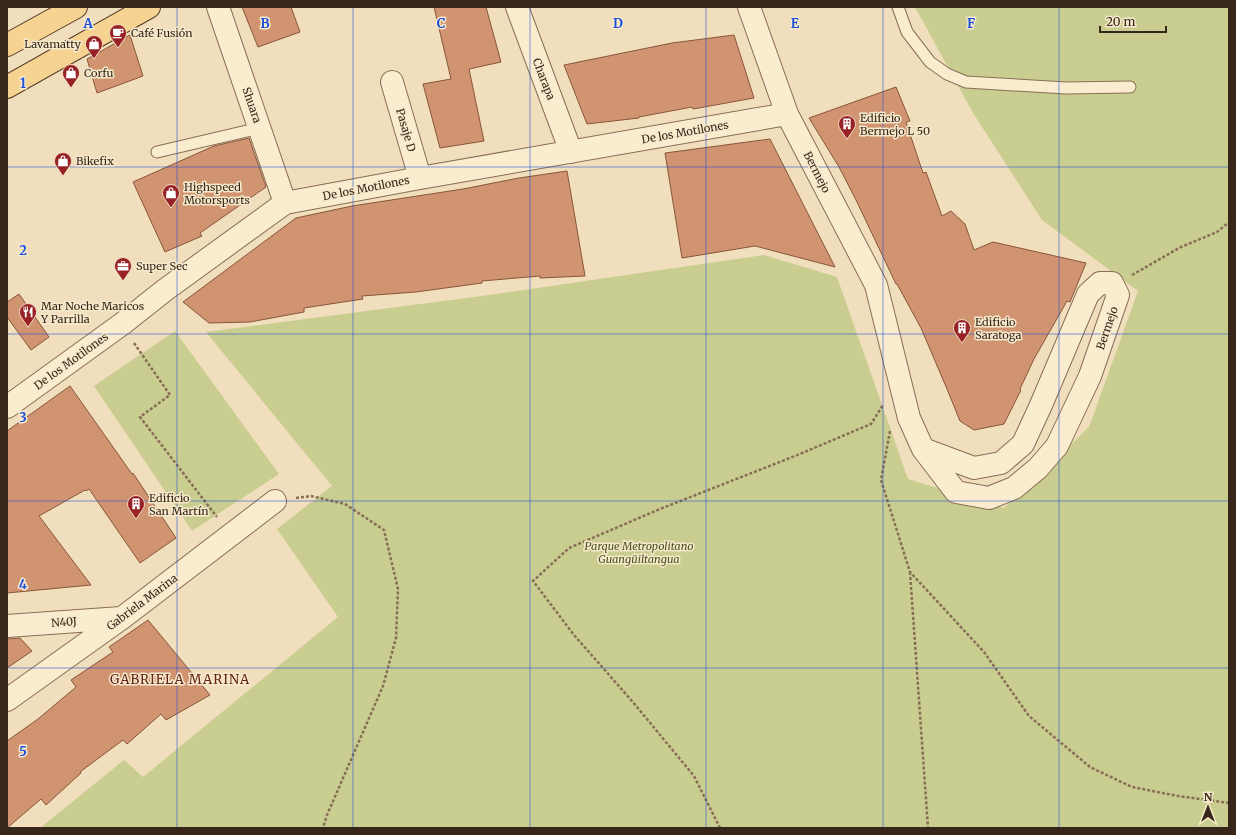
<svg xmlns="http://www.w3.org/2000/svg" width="1236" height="835" viewBox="0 0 1236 835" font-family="Merriweather,serif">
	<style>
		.green { fill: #c9ce90 }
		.building { fill: #d09470; stroke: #88563a }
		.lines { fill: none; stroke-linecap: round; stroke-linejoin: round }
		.lane-casing { stroke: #886e55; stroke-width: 13 }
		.street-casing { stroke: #886e55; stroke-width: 24 }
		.primary-casing { stroke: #553c2a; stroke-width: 24 }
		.path { stroke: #886e55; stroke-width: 2.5; stroke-dasharray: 3 2; stroke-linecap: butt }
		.lane { stroke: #faeccf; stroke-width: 11 }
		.street { stroke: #faeccf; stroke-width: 22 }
		.primary { stroke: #f6d390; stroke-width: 22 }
		.grid { fill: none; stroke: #1d4ed8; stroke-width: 1; stroke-opacity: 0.55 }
		.labels { text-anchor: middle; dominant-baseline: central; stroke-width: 3; stroke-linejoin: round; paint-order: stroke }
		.poi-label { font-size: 11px; fill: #36271a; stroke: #f7e9cc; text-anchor: start }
		.street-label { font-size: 11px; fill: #36271a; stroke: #f7e9cc }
		.park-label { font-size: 11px; font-style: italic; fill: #485320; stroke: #f7e9cc }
		.quarter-label { font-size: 13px; letter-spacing: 1px; fill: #642518; stroke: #f7e9cc }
		.grid-label { font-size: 13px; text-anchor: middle; font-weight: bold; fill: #1d4ed8; stroke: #f7e9cc; stroke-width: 3; stroke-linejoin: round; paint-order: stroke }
	</style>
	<rect width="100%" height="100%" fill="#f0debc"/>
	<path class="green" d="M915 7H1229V828H40L124 760 143 777 338 617 277 529 332 486 206 332 489 295 764 255 837 277 908 479 1004 508 1089 427 1138 291 1042 220 973 113Z
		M175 331 279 474 192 531 94 386Z"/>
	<path class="building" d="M242 7H291L300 32 258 47Z
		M434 7H486L501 62 469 69 484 141 440 148 423 84 451 79Z
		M130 35 143 76 97 93 87 59Z
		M734 35 754 98 693 109 692 107 639 117V118L587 124 564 65 672 43Z
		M896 87 910 121 906 122 923 173 926 172 942 216 951 211 965 224 974 250 993 242 1086 263 1070 302 1067 301 1034 359 1020 389 1021 390 1004 424 974 430 960 421 947 389 921 328 897 284H896L856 200 839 167 809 118Z
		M249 138 266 187 200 233 202 236 165 252 133 182 214 146Z
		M770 139 835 267 755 246 682 258 665 153Z
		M567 171 585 276 540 278V276L482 281V283L416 292 362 296 363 299 304 308V312L250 322 209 323 183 302 296 218 352 206 463 189 519 178Z
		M19 294 49 337 31 350 7 317V302Z
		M70 386 132 474 133 473 176 538 140 563 89 489 86 491 85 490 39 516 91 585 7 593V431Z
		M148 620 210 695 166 720 161 714 127 744 123 740 80 772 81 773 46 805 41 799 7 828V741L38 719 76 687 71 680 113 652 109 647Z
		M20 638 32 651 7 668V639Z"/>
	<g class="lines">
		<defs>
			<path id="lane" d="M898 7 907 32 930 62 947 74 966 82 1066 88 1130 87
				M157 152 260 128"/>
			<path id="street" d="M218 7 285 203
				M517 7 571 152
				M749 7 787 114 876 285 909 418 923 449 956 492 989 498 1014 488 1038 468 1057 446 1090 376 1118 295 1112 283H1100L1088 294 1041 405 1023 444 1001 463 974 468 923 449
				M392 82 420 178
				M7 407 122 324 165 290 285 203 420 178 787 114
				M7 626 121 618
				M7 700 122 618 275 501"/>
			<path id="primary" d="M7 45 76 7
				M7 87 149 7"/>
		</defs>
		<use href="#lane" class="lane-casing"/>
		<use href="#street" class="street-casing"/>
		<use href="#primary" class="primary-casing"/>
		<path class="path" d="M1132 275 1181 247 1217 232 1229 222
			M134 343 170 395 140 417 217 517
			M890 431 881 480 910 572 984 652 1029 716 1090 767 1132 787 1178 796 1229 803
			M296 498 311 496 345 504 384 530 398 589 396 638 383 686 327 815 323 828
			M910 572 928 828
			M720 828 694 776 632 701 574 635 533 581 569 548 660 509 795 456 871 424 883 405"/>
		<use href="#lane" class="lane"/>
		<use href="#street" class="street"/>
		<use href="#primary" class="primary"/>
	</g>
	<path class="grid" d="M177 7V828M353 7V828M530 7V828M706 7V828M883 7V828M1059 7V828M7 167H1229M7 334H1229M7 501H1229M7 668H1229"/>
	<defs>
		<symbol id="cafe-pin" viewBox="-11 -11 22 30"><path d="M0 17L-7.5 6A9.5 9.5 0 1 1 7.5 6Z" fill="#992227" stroke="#f7e9cc"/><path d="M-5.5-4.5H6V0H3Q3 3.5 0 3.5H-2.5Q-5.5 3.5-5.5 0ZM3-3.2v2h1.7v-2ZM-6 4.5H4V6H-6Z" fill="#fff"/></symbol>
		<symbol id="shop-pin" viewBox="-11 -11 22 30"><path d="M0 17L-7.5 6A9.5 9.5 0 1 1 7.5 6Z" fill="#992227" stroke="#f7e9cc"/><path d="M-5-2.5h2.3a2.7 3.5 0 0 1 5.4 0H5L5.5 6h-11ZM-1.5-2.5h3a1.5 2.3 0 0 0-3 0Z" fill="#fff"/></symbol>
		<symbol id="building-pin" viewBox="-11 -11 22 30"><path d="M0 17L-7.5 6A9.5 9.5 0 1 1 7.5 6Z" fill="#992227" stroke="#f7e9cc"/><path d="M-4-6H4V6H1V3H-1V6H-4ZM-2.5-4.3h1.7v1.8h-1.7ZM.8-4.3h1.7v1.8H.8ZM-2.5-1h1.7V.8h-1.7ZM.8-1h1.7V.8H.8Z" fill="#fff"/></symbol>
		<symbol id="office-pin" viewBox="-11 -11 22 30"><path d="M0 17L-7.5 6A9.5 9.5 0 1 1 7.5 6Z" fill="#992227" stroke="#f7e9cc"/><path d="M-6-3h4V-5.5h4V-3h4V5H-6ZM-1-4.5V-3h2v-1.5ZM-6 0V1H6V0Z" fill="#fff"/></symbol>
		<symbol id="restaurant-pin" viewBox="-11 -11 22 30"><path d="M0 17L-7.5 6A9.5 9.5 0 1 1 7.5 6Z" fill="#992227" stroke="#f7e9cc"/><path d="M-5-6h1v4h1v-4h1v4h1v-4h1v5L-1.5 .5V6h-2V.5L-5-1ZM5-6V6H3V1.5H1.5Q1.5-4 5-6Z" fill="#fff"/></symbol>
	</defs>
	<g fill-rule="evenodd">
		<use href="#cafe-pin" x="108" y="23" width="20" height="27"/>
		<use href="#shop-pin" x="84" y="34" width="20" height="27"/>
		<use href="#shop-pin" x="61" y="63" width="20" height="27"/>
		<use href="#building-pin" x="837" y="114" width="20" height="27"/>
		<use href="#shop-pin" x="53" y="151" width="20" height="27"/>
		<use href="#shop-pin" x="161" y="183" width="20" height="27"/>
		<use href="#office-pin" x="113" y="256" width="20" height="27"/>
		<use href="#restaurant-pin" x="18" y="302" width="20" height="27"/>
		<use href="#building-pin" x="952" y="318" width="20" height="27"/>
		<use href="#building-pin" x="126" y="494" width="20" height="27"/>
	</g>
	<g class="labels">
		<g class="poi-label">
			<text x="131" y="33">Café Fusión</text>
			<text x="81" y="44" text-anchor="end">Lavamatty</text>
			<text x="84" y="73">Corfu</text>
			<text x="860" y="118">Edificio<tspan x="860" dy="13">Bermejo L 50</tspan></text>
			<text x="76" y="161">Bikefix</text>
			<text x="184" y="187">Highspeed<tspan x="184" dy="13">Motorsports</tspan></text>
			<text x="136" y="266">Super Sec</text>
			<text x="41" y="306">Mar Noche Maricos<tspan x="41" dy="13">Y Parrilla</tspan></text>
			<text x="975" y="322">Edificio<tspan x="975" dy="13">Saratoga</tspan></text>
			<text x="149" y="498">Edificio<tspan x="149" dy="13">San Martín</tspan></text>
		</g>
		<g class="street-label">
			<text transform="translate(544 79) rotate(69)">Charapa</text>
			<text transform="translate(252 105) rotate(71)">Shuara</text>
			<text transform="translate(406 130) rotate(74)">Pasaje D</text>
			<text transform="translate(685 132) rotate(-10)">De los Motilones</text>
			<text transform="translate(817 172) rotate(63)">Bermejo</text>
			<text transform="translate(366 188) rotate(-11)">De los Motilones</text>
			<text transform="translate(1107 328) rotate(-71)">Bermejo</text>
			<text transform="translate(71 361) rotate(-36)">De los Motilones</text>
			<text transform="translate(142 602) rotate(-37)">Gabriela Marina</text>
			<text transform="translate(64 622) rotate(-4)">N40J</text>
		</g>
		<g class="park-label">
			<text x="639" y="546">Parque Metropolitano<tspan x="639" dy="13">Guangüiltangua</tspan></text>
		</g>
		<g class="quarter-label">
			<text x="180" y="679">GABRIELA MARINA</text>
		</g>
	</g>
	<g class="grid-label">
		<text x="88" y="28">A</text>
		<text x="265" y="28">B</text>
		<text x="441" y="28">C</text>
		<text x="618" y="28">D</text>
		<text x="795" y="28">E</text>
		<text x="971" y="28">F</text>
		<text x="23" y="88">1</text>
		<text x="23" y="255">2</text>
		<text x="23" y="422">3</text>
		<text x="23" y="589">4</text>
		<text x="23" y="756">5</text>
	</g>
	<rect width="1236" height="835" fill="none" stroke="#36271a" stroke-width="16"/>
	<g transform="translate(1208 807)" stroke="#f7e9cc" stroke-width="3" paint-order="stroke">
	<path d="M0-3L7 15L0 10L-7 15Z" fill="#36271a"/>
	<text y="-6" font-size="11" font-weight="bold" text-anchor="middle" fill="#36271a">N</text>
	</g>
	<path d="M1100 26v6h66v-6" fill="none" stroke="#36271a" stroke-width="2"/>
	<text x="1106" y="26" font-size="12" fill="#36271a" stroke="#f7e9cc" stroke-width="3" paint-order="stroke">20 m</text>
</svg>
